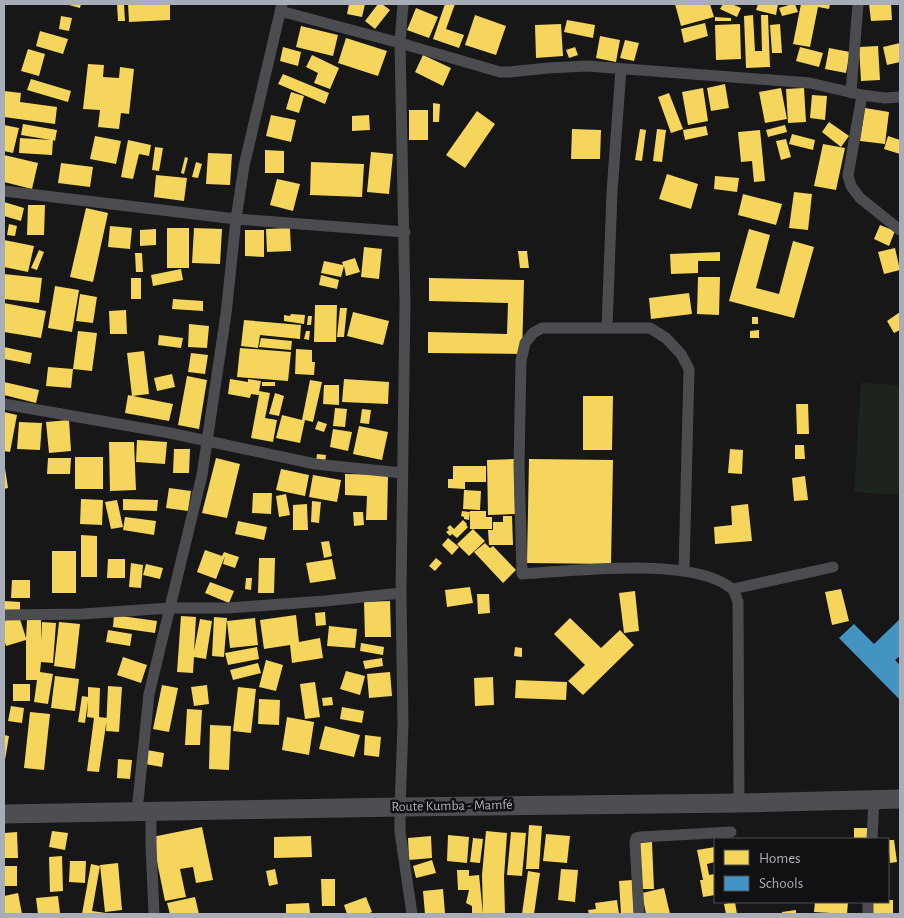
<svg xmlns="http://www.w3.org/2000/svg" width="904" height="918" viewBox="0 0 904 918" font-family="'Alegreya Sans',sans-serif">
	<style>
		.green { fill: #1d241e }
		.homes { fill: #f6d55c }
		.schools { fill: #4393c3 }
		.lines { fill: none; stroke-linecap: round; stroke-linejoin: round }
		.minor { stroke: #4b4c50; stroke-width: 11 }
		.trunk { stroke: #4e4e52; stroke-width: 19 }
		.labels { text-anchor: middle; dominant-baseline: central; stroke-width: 5; stroke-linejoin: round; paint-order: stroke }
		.street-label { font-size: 14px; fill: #a8adb8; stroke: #111113 }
	</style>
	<rect width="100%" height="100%" fill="#171717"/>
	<path class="green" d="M861 383 900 385V495L854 492Z"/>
	<path class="homes" d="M65 4H81L80 8Z
		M117 4H124L125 21H118Z
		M128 4H170V20L129 22Z
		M349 4H365L362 17 347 14Z
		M378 4H382L390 10 375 29 365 21Z
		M445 4H455L446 29 464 35 459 48 433 39Z
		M675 4H710L714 17 681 26Z
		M723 4H732L741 8 737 17 720 9Z
		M758 4H778L776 15 756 10Z
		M792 4H795L798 12 782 16 779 8Z
		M801 4H830L829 9 818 7 810 47 793 44Z
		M869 4H891L892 20 871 21Z
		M416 8 438 17 429 38 407 30Z
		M475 15 506 26 496 55 465 45Z
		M753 15 755 51H762L761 15H768L770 67 746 68 744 16Z
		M61 16 72 18 69 31 59 29Z
		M715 17 731 18V21H715Z
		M567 20 595 25 593 38 564 32Z
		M705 23 708 36 684 43 681 29Z
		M561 24 563 56 536 58 535 25Z
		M740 24 741 59 716 60 715 25Z
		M780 24 782 53H772L770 25Z
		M301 26 338 35 333 56 296 47Z
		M40 31 68 39 63 54 36 46Z
		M600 36 620 40 616 62 596 58Z
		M346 38 387 51 378 76 338 63Z
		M625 40 639 43 634 61 620 58Z
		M900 43V62L887 65 883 47Z
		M878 46 880 80 861 81 859 47Z
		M283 47 301 52 298 66 280 61Z
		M575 47 578 55 569 58 566 50Z
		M800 47 823 53 819 67 796 61Z
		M829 48 850 52 846 73 825 69Z
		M28 49 45 54 39 76 21 71Z
		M312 55 339 68 330 89 314 83 318 73 306 67Z
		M423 55 451 68 443 86 415 72Z
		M88 64 104 65 103 77 119 78 120 67 134 69 129 114 121 113 119 129 98 127 100 110 83 109Z
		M283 74 329 93 325 104 278 84Z
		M31 79 71 91 68 102 27 90Z
		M725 84 729 108 711 111 707 88Z
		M703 88 708 121 688 125 682 92Z
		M781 88 787 119 765 123 759 92Z
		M804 88 806 122 788 123 786 89Z
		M4 91 21 93 20 102 57 107 55 124 4 117Z
		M291 92 304 96 299 113 286 109Z
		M669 93 683 129 671 133 658 97Z
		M812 95 827 96 825 120 810 118Z
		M433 103 440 104 439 122H433Z
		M865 108 889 112 885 144 860 141Z
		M409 110H428V140H409Z
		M477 111 495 124 465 168 446 155Z
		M271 115 296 120 291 142 266 136Z
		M369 115 370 130 352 131V116Z
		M829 122 849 136 841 147 822 132Z
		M23 124 57 130 55 141 53 140 52 155 19 153 20 138 51 140 21 135Z
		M4 125 19 128 13 153 4 151Z
		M785 125 787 132 768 137 766 130Z
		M706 126 708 135 685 140 683 130Z
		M572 129 601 130 600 159H571Z
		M640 129 646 130 642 161 635 160Z
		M657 129 666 130 662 162 653 161Z
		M760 130 765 181 754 182 752 161 741 162 738 132Z
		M792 134 815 140 813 150 789 144Z
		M95 136 121 141 116 164 90 159Z
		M888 136 900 140V154L884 149Z
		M786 139 791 157 781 160 776 141Z
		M128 140 151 145 149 156 139 154 133 179 121 177Z
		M823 144 845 148 836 190 814 186Z
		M155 147 163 148 159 171 152 170Z
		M265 150 284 151V173H265Z
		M371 152 393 154 389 194 367 192Z
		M208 153 232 154 230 185 206 184Z
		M4 155 38 163 32 189 4 182Z
		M185 157 188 158 184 174 181 173Z
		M196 162 202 164 198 178 192 177Z
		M311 162 364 164 362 197 310 195Z
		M61 163 93 167 90 187 58 183Z
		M667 174 698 184 691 209 659 199Z
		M156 175 187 178 184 201 154 197Z
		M715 176 739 178 737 192 714 189Z
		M277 179 300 184 293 211 270 205Z
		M794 192 812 194 808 230 789 228Z
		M743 194 782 204 776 225 738 215Z
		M4 202 24 208 21 221 4 216Z
		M28 205H45L44 235H27Z
		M86 208 108 213 93 282 70 277Z
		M9 224 17 226 15 236 7 235Z
		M880 225 895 231 889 246 874 239Z
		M110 226 132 228 130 249 108 247Z
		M167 228H189V268H167Z
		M194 228 222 229 220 264 192 263Z
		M290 228 291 251 267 252 266 229Z
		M156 229V245L140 246V230Z
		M749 229 770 235 756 288 779 294 793 241 814 247 794 318 729 301Z
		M245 230H264V257L245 256Z
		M4 240 34 246 28 272 4 267Z
		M364 247 382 249 379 279 361 277Z
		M895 248 900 270 884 274 878 252Z
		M39 250 44 252 37 270 31 268Z
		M518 251H527L529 268H520Z
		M720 252V261H698V273L671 274 670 254Z
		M135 253H142L143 272H136Z
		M355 258 360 272 346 276 344 266 341 277 321 273 324 261 343 265 342 262Z
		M181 269 183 280 153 286 151 275Z
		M4 274 42 278 39 303 4 299Z
		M321 275 339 280 337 289 319 285Z
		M698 277H720L719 315 697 314Z
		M131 278H141V299H131Z
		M429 278 524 280 522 354 428 353V332L507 334 508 303 429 301Z
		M55 286 79 290 72 332 48 328Z
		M689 293 692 314 651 319 649 298Z
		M80 294 97 297 93 323 76 321Z
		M173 299 203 301V311L172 309Z
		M4 303 46 311 41 338 4 332Z
		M315 305H337L336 342H314Z
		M340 308H347L344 337H337Z
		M126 310 127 334H110L109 311Z
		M353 312 389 321 383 345 347 336Z
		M900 312V330L894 333 887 321Z
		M291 314 305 315 304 324 284 321V315L290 316Z
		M308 316H312L311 325H307Z
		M752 317H758V324H752Z
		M244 320 301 325 300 339 260 335 258 348 241 346Z
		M189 324 209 326 207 348 188 347Z
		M759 330V338H750V331Z
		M78 331 97 333 92 371 73 369Z
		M306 331H310L309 340 304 339Z
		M159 335 183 338 181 348 158 345Z
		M261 338 292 341 291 350 259 347Z
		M4 347 32 353 30 364 4 359Z
		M240 348 291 352 288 381 237 377Z
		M296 349 312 350V362H315L314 375 295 374Z
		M144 351 149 394 132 396 127 353Z
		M191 353 208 355 205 374 188 372Z
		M48 367 73 369 71 388 46 386Z
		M172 374 175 387 157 391 154 378Z
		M187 376 207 380 199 429 178 425Z
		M230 379 248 382V379L261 381 259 391 270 393 265 418 277 420 273 442 251 438 259 395 251 394 250 398 228 394Z
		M344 379 389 382 388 404 342 402Z
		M310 380 322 382 313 422 305 420 300 443 276 438 282 415 302 420Z
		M4 382 39 390 36 403 4 395Z
		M262 382H275V386H262Z
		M324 385H339V405L323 404Z
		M275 393 284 396 279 416 269 414Z
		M128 395 173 404 169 421 125 413Z
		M583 396H613L612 450H583Z
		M796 404H808L809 434H797Z
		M335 408 347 409 345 427 333 426Z
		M362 409 371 410 369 424 360 423Z
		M4 412 17 415 10 452 4 451Z
		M69 420 71 451 49 453 46 422Z
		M318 421 327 424 324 432 315 429Z
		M19 422 42 423 40 450 17 449Z
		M359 426 388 432 382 460 353 454Z
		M333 429 352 432 348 451 330 447Z
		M137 440 167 442 165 464 136 462Z
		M109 442H134L136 490 110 491Z
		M795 445H804L805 459H795Z
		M174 449H190L189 473H173Z
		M730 449 743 450 742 474 728 473Z
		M317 454 326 455 325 463 316 462Z
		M75 457H103V489H75Z
		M48 458H71L70 474H47Z
		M216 458 240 464 227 518 202 513Z
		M514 459 515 514 488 515 487 460Z
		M529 459 613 460 611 564 527 563Z
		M453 466H486V482H465V489L448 488V479H453Z
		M5 468 8 488 4 489V469Z
		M281 469 309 475 305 496 276 490Z
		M345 474 388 475 387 520H366L367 496 345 495Z
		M313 475 341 480 337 502 309 497Z
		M805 476 808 500 794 501 792 478Z
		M169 488 191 491 188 511 166 508Z
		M464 490 481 491 480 510 463 509Z
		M253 493H272L271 514 252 513Z
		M286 494 290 515 279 517 276 496Z
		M81 499 103 500 102 525 80 524Z
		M123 499 158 500 157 511 123 510Z
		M117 500 123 527 111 529 105 502Z
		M312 501 321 502 319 523 311 522Z
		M307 504 308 530H293V505Z
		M748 504 752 541 715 544 714 527 732 525 731 506Z
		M462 511 470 512 469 520 464 519V517L461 516Z
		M470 511H486V517H492V529H470Z
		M353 512H363L364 525 354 526Z
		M503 516H512L513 545H489L488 530H493V522H503Z
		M125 517 156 521 154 535 123 530Z
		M463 520 467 524 466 525 468 527 457 538 452 534 450 536 446 532 449 530 447 528 450 525 454 529Z
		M238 521 267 527 264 540 235 534Z
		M473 529 485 541 469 556 457 544Z
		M81 535 97 536V577H81Z
		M448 538 459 547 452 555 442 545Z
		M329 541 332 556 324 558 321 542Z
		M485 543 490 548 493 546 516 570 503 583 474 552Z
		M205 550 222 556 224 552 239 557 235 568 223 564 225 556 216 579 197 572Z
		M52 551H76V593H52Z
		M259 558H275L274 593H258Z
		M436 558 442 563 435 571 429 566Z
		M108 559H125V578H107Z
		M332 559 336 579 310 583 306 563Z
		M131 563 143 565 141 588 129 587Z
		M146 564 163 568 160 579 143 575Z
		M246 578H252L251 590 245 589Z
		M12 580H30V598H11Z
		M210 582 234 591 229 603 205 593Z
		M470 587 473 603 447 607 445 590Z
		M841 589 849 621 832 625 825 592Z
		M635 591 639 631 624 633 619 593Z
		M477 594H489L490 613 478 614Z
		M4 601 20 602V611L4 610Z
		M390 601 391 637H365L364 602Z
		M325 612 326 625 316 626 315 613Z
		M114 615 157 621 155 633 113 627Z
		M296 615 299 642 320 638 323 658 292 663 290 645 264 649 260 620Z
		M19 616 26 638 27 620H41V641L42 622 56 623 53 663 41 662 40 672 53 674 48 704 34 702 37 680H26V640L6 646 4 639V621Z
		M181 616 196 617 194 651 200 619 212 621 206 659 194 657 193 673 177 672Z
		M214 617 227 618 224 657 212 656Z
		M255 618 258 645 230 648 227 621Z
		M570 618 601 648 620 630 634 645 583 695 568 681 585 665 554 634Z
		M59 622 80 624 75 669 54 666Z
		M329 626 357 629 355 648 327 646Z
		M108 630 132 634 130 646 106 642Z
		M361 643 384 647 383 655 360 651Z
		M257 647 259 659 228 665 225 653Z
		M515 647 522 648V657L514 656Z
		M123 657 147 665 141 683 117 675Z
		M382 658 383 666 365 669 363 661Z
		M266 660 283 665 276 691 259 687Z
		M258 663 261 673 233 680 230 670Z
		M346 671 365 676 360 695 340 689Z
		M390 672 392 696 369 698 367 674Z
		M55 676 79 679 75 711 51 708Z
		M493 677 494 705 475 706 474 678Z
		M516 680 567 682 566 700 515 698Z
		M315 682 320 717 305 719 300 684Z
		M13 684H30V701H13Z
		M162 685 178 688 169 732 153 729Z
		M207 685 209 704 194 706 191 687Z
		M108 686 122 687 119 732 106 731Z
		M88 687 100 688 99 717 107 718 99 772 87 771 94 718 87 717 88 701 85 723 78 722 82 696 88 697Z
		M238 687 256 689 251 733 233 731Z
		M332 697 333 705 323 706 322 698Z
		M259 699 280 700 279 725 258 724Z
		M11 706 24 708 22 723 8 721Z
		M342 707 364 711 362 723 340 719Z
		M187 709 202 710 200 745H185Z
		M30 712 50 714 44 770 24 768Z
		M287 717 314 722 309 755 282 750Z
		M210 725 231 726 229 770 209 769Z
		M325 726 360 735 354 757 319 749Z
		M4 735 9 736 5 760H4Z
		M365 735 381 737 379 757 364 755Z
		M147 750 164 753 162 767 145 764Z
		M118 759 132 760 130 779 117 778Z
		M529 825 542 826 539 869H526Z
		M202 827 213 880 196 883 193 867 180 869 186 897 165 901 152 837Z
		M854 828H869L868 839H854Z
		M52 831 68 833 65 850 49 847Z
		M486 831 507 833 504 877 505 914H483L482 875Z
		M17 832 18 858H4V833Z
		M511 832 526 833 522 876 507 875Z
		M546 834 570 836 567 863 543 861Z
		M448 835 469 837 467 863 447 861Z
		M311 836 312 857 274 858V837Z
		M431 836 432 858 409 860 408 838Z
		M473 838 483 839 480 863 470 862Z
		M888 840H894L897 862 890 863Z
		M652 842 654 889H642L640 843Z
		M715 847V862L707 864 709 875 715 874V895L703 897 700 880H703L697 850Z
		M62 856 63 891 50 892 49 857Z
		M432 860 436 873 416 878 413 866Z
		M70 861H86L85 883 69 882Z
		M118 863 122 910 105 912 100 865Z
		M91 864 100 866 92 911 106 913V914H82Z
		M4 866H17V886H4Z
		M275 869 278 884 269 886 266 871Z
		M561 869 578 870 575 902 558 900Z
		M457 870H469V876L479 875 483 914H472V906L466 903 469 890H458Z
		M528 871 540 873 534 914H522Z
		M321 879H335V906H322Z
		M632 880 634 914H621L619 881Z
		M664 888 670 914H646L642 893Z
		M443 889 445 913 425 914 423 891Z
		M18 893 22 914H4V896Z
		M58 896 60 913 38 914 36 898Z
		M195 897 199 914H170L167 903Z
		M366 897 372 912 367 914H347L344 905Z
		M617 900 619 914H589L588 910 596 909 595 903Z
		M888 900H893V914H873V902H888Z
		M735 902 737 914H726L724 904Z
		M815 902H848L847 914 814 912Z
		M309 903 310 913 286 914V904Z
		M796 910V914H782V912Z"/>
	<path class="schools" d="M900 619V656L895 660 900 665V700L839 638 854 624 874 644Z"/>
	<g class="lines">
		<path class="minor" d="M403 4 400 43 405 303 401 593 403 725 400 807V832L412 914
			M280 11 400 43 500 72H509L548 68 587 66 810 83 862 95 885 98 900 97
			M851 93 858 4
			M862 95 848 176 851 186 860 198 900 230
			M4 191 236 219 405 232
			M607 328 612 192 621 69
			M4 404 170 433 315 464 402 473
			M684 571 689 369 681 354 666 338 650 328H542L533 333 525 343 521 361 519 466 522 574C574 571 690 556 731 588 735 591 736 597 738 602L739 803
			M733 589 833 567
			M4 615 82 614 170 608H228L325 601 401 593
			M137 811 149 694 202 475 226 314 236 219 244 166 282 4
			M151 811V844L154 914
			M872 839 874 799
			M639 914 635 842 636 838 640 837 731 832
			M868 914V902"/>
		<path class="trunk" d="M4 814 400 807 739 803 900 799"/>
	</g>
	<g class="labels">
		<g class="street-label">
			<text transform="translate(452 806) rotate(-1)">Route Kumba - Mamfé</text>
		</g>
	</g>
	<rect width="904" height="918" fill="none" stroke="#a8adb8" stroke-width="10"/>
	<rect x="714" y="838" width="175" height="65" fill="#111113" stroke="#4d4f55"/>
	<rect x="724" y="850" width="25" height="15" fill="#f6d55c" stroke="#4d4f55"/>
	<text x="759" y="863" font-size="15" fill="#a8adb8">Homes</text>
	<rect x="724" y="876" width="25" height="15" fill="#4393c3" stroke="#4d4f55"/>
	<text x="759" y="888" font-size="15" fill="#a8adb8">Schools</text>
</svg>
